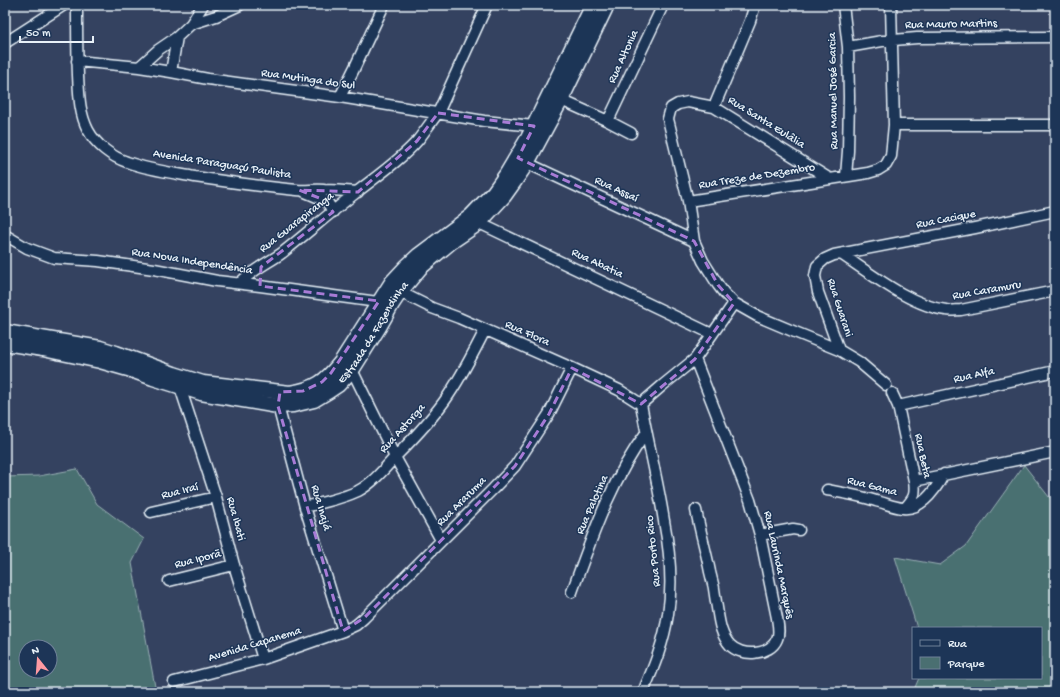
<svg xmlns="http://www.w3.org/2000/svg" width="1060" height="697" viewBox="0 0 1060 697" font-family="'Gochi Hand',sans-serif">
	<style>
		.green { fill: #4a6f71; stroke: #99b0b4; fill-rule: evenodd }
		.lines { fill: none; stroke-linecap: round; stroke-linejoin: round }
		.minor-casing { stroke: #e8f1f8; stroke-width: 13 }
		.secondary-casing { stroke: #e8f1f8; stroke-width: 17 }
		.minor { stroke: #1d3557; stroke-width: 10 }
		.secondary { stroke: #1d3557; stroke-width: 14 }
		.marked { fill: none; stroke: #a77bd6; stroke-width: 3; stroke-dasharray: 8 5; stroke-linejoin: round }
		.labels { text-anchor: middle; dominant-baseline: central; stroke-width: 3; stroke-linejoin: round; paint-order: stroke }
		.street-label { font-size: 12px; fill: #e8f1f8; stroke: #1d3557 }
	</style>
	<rect width="100%" height="100%" fill="#344260"/>
	<filter id="ink" filterUnits="userSpaceOnUse"><feTurbulence type="fractalNoise" baseFrequency=".025" numOctaves="2"/><feDisplacementMap in="SourceGraphic" scale="8" xChannelSelector="R" yChannelSelector="G"/><feConvolveMatrix kernelMatrix="1 2 1 2 8 2 1 2 1" color-interpolation-filters="sRGB"/></filter>
	<g filter="url(#ink)">
		<path class="green" d="M1024 465 1049 497 1055 500V692H1021L994 689 988 692H913L919 678H1041V628H917L895 557 940 565 966 546Z
			M77 469 97 504 144 539 132 563 156 692H5V477L39 476ZM26 647H50V671H26Z"/>
		<g class="lines">
			<defs>
				<path id="minor" d="M77 5C77 28 77 51 78 75 79 93 79 113 88 130 96 145 112 157 127 162 149 170 173 173 195 177 229 182 263 187 297 190 306 191 315 189 324 190 335 190 347 191 358 192
					M843 5 848 47 849 97 848 151 846 176
					M191 24 216 16 240 5
					M5 43 64 5
					M848 47 882 41 917 38 1055 37
					M77 61 139 67 171 72 208 79 340 97 484 121 534 126
					M139 67 158 50 177 37 191 24 203 5
					M171 72 177 37
					M340 97 354 69 384 5
					M561 100 608 121 631 133
					M714 107 750 21 755 5
					M608 121 663 5
					M894 125H1055
					M527 163 694 241
					M305 192 324 200 328 203 333 212
					M688 201 830 179
					M474 219 479 223 712 334
					M5 235 27 248 54 258 98 261 154 269 217 281 260 286 385 303
					M841 254C870 273 911 306 946 310 951 311 956 310 961 310L1055 291
					M240 283C252 270 268 263 282 253 306 234 329 214 353 195 374 178 400 161 418 140 425 131 431 122 438 113L487 5
					M400 292 432 308 459 318 572 368 619 390 641 404
					M839 350 818 292 815 276 817 266 825 259 834 255 975 228 1055 211
					M695 359 750 500 760 535 777 618C778 625 780 633 777 639 770 656 741 657 730 645 719 633 719 617 716 602 715 592 713 582 710 572 706 551 700 531 696 510
					M352 370 395 457 441 540
					M886 385 859 362 839 350 795 332 757 316 734 303 724 293 718 285 703 261 694 241 688 201 668 119 671 108 678 104 688 102 714 107 830 179 868 173 878 170 886 165 891 156 894 125 891 5
					M180 387 216 497 234 565 263 659
					M892 393 898 406 914 481C916 495 914 498 905 508
					M279 400 278 406 305 507 343 631
					M641 404C648 443 658 482 664 521 670 552 673 583 668 614 664 642 654 667 643 692
					M641 404 663 385 695 359 734 303
					M898 406 1055 371
					M914 481 1055 452
					M827 490C843 493 860 496 876 501 885 503 893 507 903 508 922 510 936 489 944 474
					M305 507C321 503 344 498 358 491 373 483 384 469 396 456 415 437 433 418 448 396 462 375 474 352 485 330
					M151 512 216 497
					M760 535 793 529 799 530
					M169 581 234 565
					M572 592C592 537 611 480 646 433
					M174 682 263 659 343 631 356 625 364 618 493 489 515 466 549 414 572 368"/>
				<g id="secondary">
					<path d="M5 332 100 348 116 353 174 374 203 383 290 393C316 389 325 382 341 362L392 282 406 267 419 255 471 216 494 192 506 175 528 138 593 5"/>
					<path id="s1" d="M5 343 43 349 100 361 128 369 153 378 201 393 278 406 293 405 314 400 329 391 338 385 352 370 379 327 392 304 400 292 420 268 433 257 451 242 479 223 504 196 514 182 527 163 561 100 607 5"/>
				</g>
			</defs>
			<use href="#minor" class="minor-casing"/>
			<use href="#secondary" class="secondary-casing"/>
			<use href="#minor" class="minor"/>
			<use href="#secondary" class="secondary"/>
		</g>
	</g>
	<path class="marked" d="M438 113 534 126 518 158 694 241 718 285 734 303 695 359 641 404 572 368 549 414 515 466 364 618 343 631 278 406 280 392 303 391 322 382 331 373 379 301 260 286 261 267 333 212 324 200 299 190 358 192 417 141Z"/>
	<g class="labels">
		<g class="street-label">
			<text transform="translate(951 25) rotate(-1)">Rua Mauro Martins</text>
			<text transform="translate(624 57) rotate(-65)">Rua Altonia</text>
			<text transform="translate(308 80) rotate(8)">Rua Mutinga do Sul</text>
			<text transform="translate(834 91) rotate(-91)">Rua Manuel José Garcia</text>
			<text transform="translate(766 123) rotate(32)">Rua Santa Eulâlia</text>
			<text transform="translate(222 165) rotate(9)">Avenida Paraguaçú Paulista</text>
			<text transform="translate(757 177) rotate(-9)">Rua Treze de Dezembro</text>
			<text transform="translate(616 190) rotate(25)">Rua Assaí</text>
			<text transform="translate(946 220) rotate(-11)">Rua Cacique</text>
			<text transform="translate(297 223) rotate(-38)">Rua Guarapiranga</text>
			<text transform="translate(192 262) rotate(9)">Rua Nova Independência</text>
			<text transform="translate(597 264) rotate(25)">Rua Abatia</text>
			<text transform="translate(987 291) rotate(-10)">Rua Caramuru</text>
			<text transform="translate(839 308) rotate(72)">Rua Guarani</text>
			<text stroke="none"><textPath href="#s1" startOffset="409">Estrada da Fazendinha</textPath></text>
			<text transform="translate(527 334) rotate(24)">Rua Flora</text>
			<text transform="translate(974 376) rotate(-12)">Rua Alfa</text>
			<text transform="translate(403 429) rotate(-48)">Rua Astorga</text>
			<text transform="translate(922 456) rotate(78)">Rua Beta</text>
			<text transform="translate(872 487) rotate(14)">Rua Gama</text>
			<text transform="translate(180 492) rotate(-14)">Rua Iraí</text>
			<text transform="translate(462 502) rotate(-45)">Rua Araruma</text>
			<text transform="translate(593 505) rotate(-66)">Rua Palotina</text>
			<text transform="translate(320 508) rotate(74)">Rua Inajá</text>
			<text transform="translate(235 519) rotate(75)">Rua Ibati</text>
			<text transform="translate(654 551) rotate(-96)">Rua Porto Rico</text>
			<text transform="translate(198 560) rotate(-14)">Rua Iporã</text>
			<text transform="translate(778 565) rotate(78)">Rua Laurinda Marquês</text>
			<text transform="translate(255 645) rotate(-17)">Avenida Capanema</text>
		</g>
	</g>
	<rect width="1060" height="697" fill="none" stroke="#1d3557" stroke-width="20"/>
	<rect x="10" y="10" width="1040" height="677" fill="none" stroke="#e8f1f8" stroke-width="1.5" filter="url(#ink)"/>
	<rect x="912" y="627" width="130" height="52" fill="#1d3557" stroke="#6e8097"/>
	<rect x="920" y="640" width="20" height="6" fill="#1d3557" stroke="#6e8097"/>
	<text x="948" y="647" font-size="12" fill="#e8f1f8">Rua</text>
	<rect x="920" y="657" width="20" height="12" fill="#4a6f71" stroke="#6e8097"/>
	<text x="948" y="667" font-size="12" fill="#e8f1f8">Parque</text>
	<g transform="translate(38 659) rotate(343)"><circle r="19" fill="#1d3557" stroke="#6e8097"/>
	<path d="M0-3L7 15L0 10L-7 15Z" fill="#ff9aa2"/>
	<text y="-6" font-size="11" font-weight="bold" text-anchor="middle" fill="#e8f1f8">N</text>
	</g>
	<path d="M20 36v6h73v-6" fill="none" stroke="#e8f1f8" stroke-width="2"/>
	<text x="26" y="36" font-size="12" fill="#e8f1f8" stroke="#1d3557" stroke-width="3" paint-order="stroke">50 m</text>
</svg>
